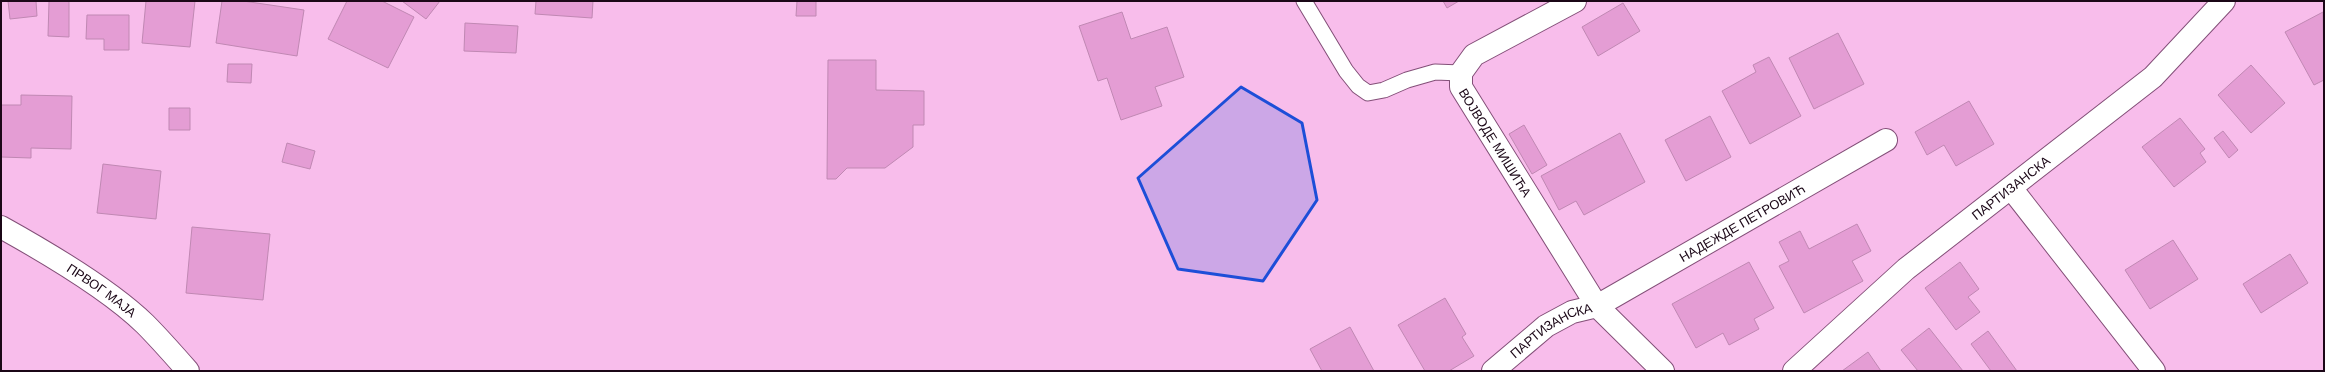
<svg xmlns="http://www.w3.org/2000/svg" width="2325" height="372" viewBox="0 0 2325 372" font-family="'DM Sans',sans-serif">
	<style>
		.building { fill: #e49dd4; stroke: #c088b3 }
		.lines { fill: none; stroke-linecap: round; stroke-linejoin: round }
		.service-casing { stroke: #834f78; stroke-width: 17 }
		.minor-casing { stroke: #834f78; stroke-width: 24 }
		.service { stroke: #fff; stroke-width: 15 }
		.minor { stroke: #fff; stroke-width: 22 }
		.marked { fill: #1d4ed8; fill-opacity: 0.2; stroke: #1d4ed8; stroke-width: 3; stroke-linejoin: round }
		.labels { text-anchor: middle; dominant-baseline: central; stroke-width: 3; stroke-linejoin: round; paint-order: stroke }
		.street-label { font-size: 13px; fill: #1b0717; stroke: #fceff9 }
	</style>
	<rect width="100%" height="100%" fill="#f8bdeb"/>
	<path class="building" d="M8 1H36L37 16 10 19Z
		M49 1H69V37L48 36Z
		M146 1H195L190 47 142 43Z
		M222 1H243L304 10 297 56 216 43Z
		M347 1H382L414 17 388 68 328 39Z
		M402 1H440L426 19Z
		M536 1H593L592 18 535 14Z
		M797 1H816V16H796Z
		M1443 1H1459L1447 8Z
		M1623 3 1640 31 1598 56 1582 27Z
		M1122 12 1131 39 1167 27 1184 77 1155 87 1162 106 1121 120 1107 78 1098 81 1079 26Z
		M2323 12 2324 80 2314 85 2285 32Z
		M87 15H129V50H104V39H86Z
		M465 23 518 26 516 53 464 51Z
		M1838 33 1864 84 1814 109 1789 58Z
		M1769 57 1801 116 1750 144 1722 91 1756 72 1753 65Z
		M828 60H876V90L924 91V125H913V147L885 168H847L836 179H827Z
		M228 64H252L251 83 227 82Z
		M2251 65 2285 103 2251 133 2218 95Z
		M21 95 72 96 71 149 31 148V158L1 157V105H21Z
		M1969 101 1994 144 1956 166 1944 145 1927 155 1915 132Z
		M169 108H190V130H169Z
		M1710 116 1731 157 1686 181 1665 140Z
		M2180 118 2205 149 2200 153 2206 162 2174 187 2142 147Z
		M1524 125 1547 165 1532 174 1509 134Z
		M2223 131 2238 150 2229 158 2214 138Z
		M1620 133 1645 182 1584 215 1576 201 1559 210 1541 176Z
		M287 143 315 151 310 169 282 162Z
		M103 164 161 171 156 219 97 213Z
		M1857 224 1871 251 1852 261 1863 281 1804 313 1779 266 1789 261 1779 242 1800 231 1809 249Z
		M192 227 270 234 263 300 186 293Z
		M2173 240 2198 279 2150 309 2125 270Z
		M2290 254 2308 283 2261 313 2243 284Z
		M1749 262 1774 308 1754 319 1759 329 1729 345 1723 333 1696 348 1672 304Z
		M1960 262 1979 289 1968 297 1980 312 1956 330 1925 288Z
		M1445 298 1466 334 1462 337 1474 356 1449 371H1425L1398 325Z
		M1350 327 1374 371H1322L1310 349Z
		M1929 328 1963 371H1918L1901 350Z
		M1988 331 2017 371H1991L1971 344Z
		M1868 352 1881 371H1842Z"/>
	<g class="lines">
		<defs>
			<path id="service" d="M1304 1 1346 71 1358 86 1368 93 1384 90 1407 80 1435 72 1461 73"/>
			<g id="minor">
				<path id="s1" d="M1575 1 1474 55 1461 73V87L1597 306 1663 371"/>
				<path d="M2011 188 2154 371"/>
				<path id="s2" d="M1 227C46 252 108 288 145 324 160 339 174 355 188 371"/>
				<path id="s3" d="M1493 371 1546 326 1572 312 1597 306 1886 140"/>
				<path id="s4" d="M1794 371 1906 269 2153 77 2224 1"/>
			</g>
		</defs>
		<use href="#service" class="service-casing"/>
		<use href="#minor" class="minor-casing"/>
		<use href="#service" class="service"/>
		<use href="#minor" class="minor"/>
	</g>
	<path class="marked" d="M1241 87 1302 123 1317 200 1263 281 1178 269 1138 178Z"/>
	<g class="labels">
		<g class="street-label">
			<text stroke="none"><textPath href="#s1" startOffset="216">ВОЈВОДЕ МИШИЋА</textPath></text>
			<text stroke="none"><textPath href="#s4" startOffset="284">ПАРТИЗАНСКА</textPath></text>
			<text stroke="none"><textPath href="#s3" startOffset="292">НАДЕЖДЕ ПЕТРОВИЋ</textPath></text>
			<text stroke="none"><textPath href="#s2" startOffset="119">ПРВОГ МАЈА</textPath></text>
			<text stroke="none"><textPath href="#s3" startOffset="72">ПАРТИЗАНСКА</textPath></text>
		</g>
	</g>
	<rect width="2325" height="372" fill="none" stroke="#1b0717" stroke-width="4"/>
</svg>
